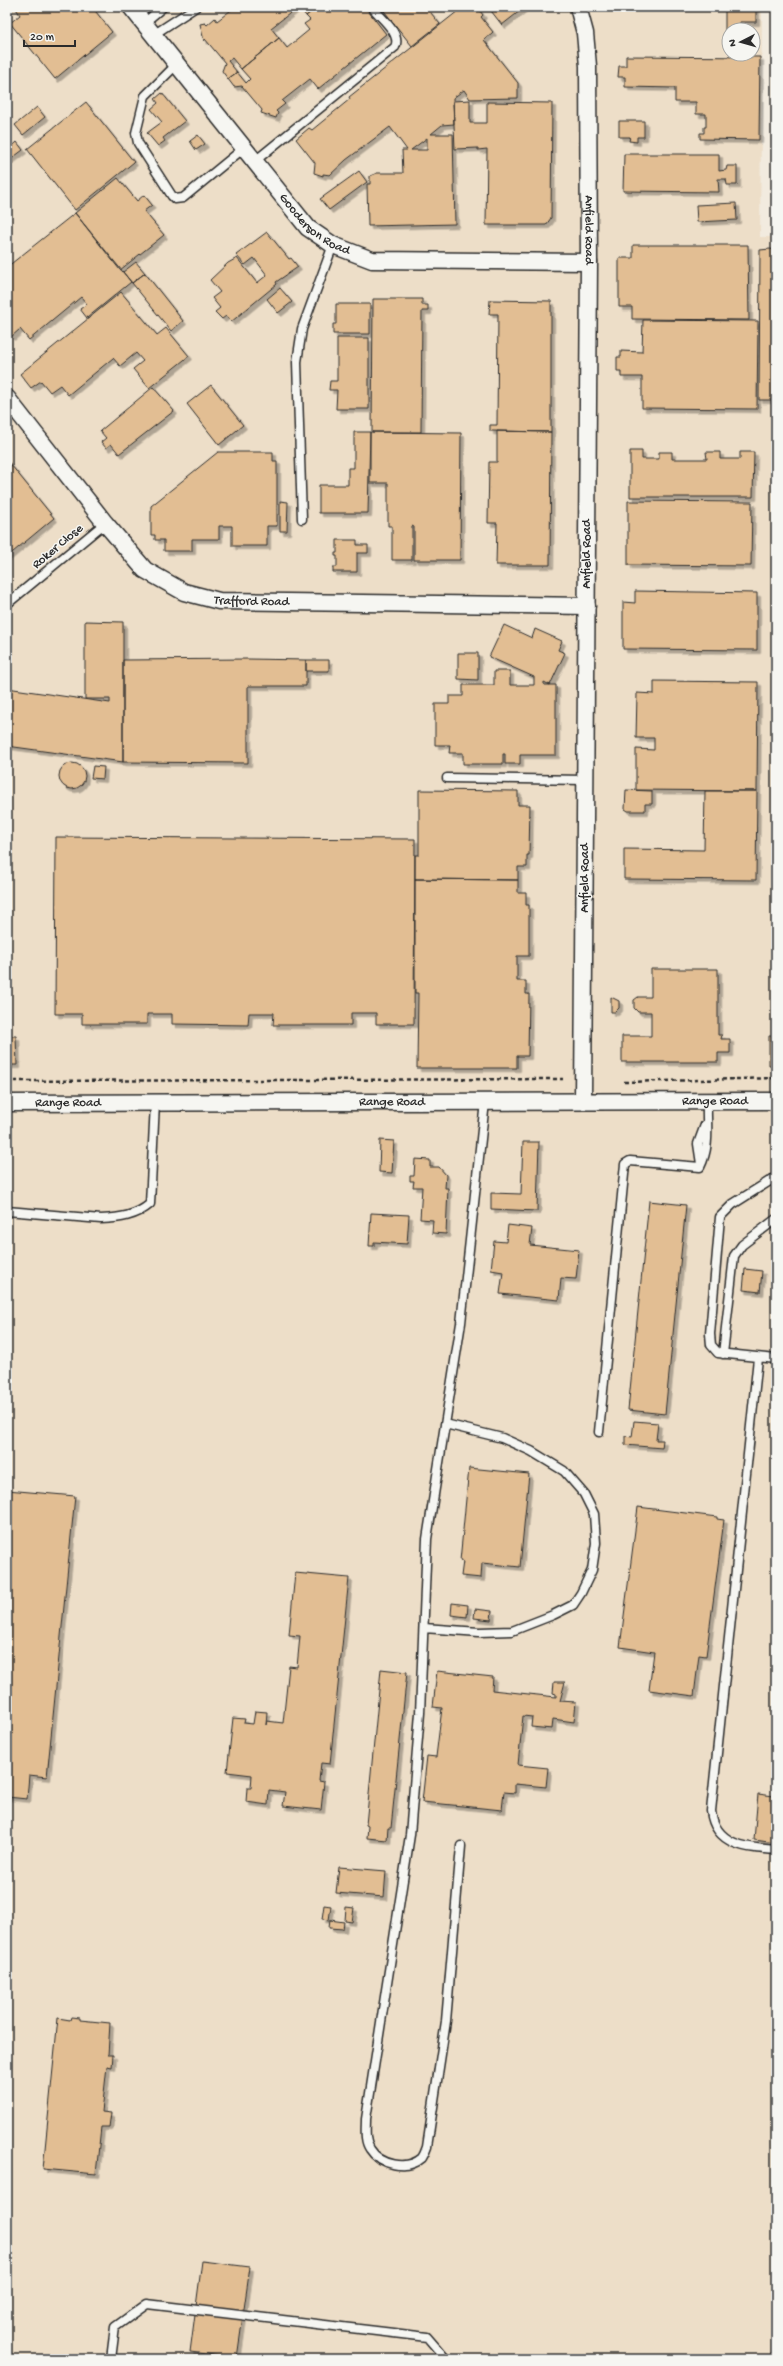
<svg xmlns="http://www.w3.org/2000/svg" width="783" height="2366" viewBox="0 0 783 2366" font-family="'Gochi Hand',sans-serif">
	<style>
		.built { fill: #eddec8; fill-rule: evenodd }
		.building { fill: #e2be93; stroke: #2b2b2b; fill-rule: evenodd; filter: url(#shadow) }
		.lines { fill: none; stroke-linecap: round; stroke-linejoin: round }
		.lane-casing { stroke: #2b2b2b; stroke-width: 11 }
		.street-casing { stroke: #2b2b2b; stroke-width: 19 }
		.path { stroke: #2b2b2b; stroke-width: 2.5; stroke-dasharray: 4 3; stroke-linecap: butt }
		.lane { stroke: #f6f6f2; stroke-width: 8 }
		.street { stroke: #f6f6f2; stroke-width: 16 }
		.labels { text-anchor: middle; dominant-baseline: central; stroke-width: 3; stroke-linejoin: round; paint-order: stroke }
		.street-label { font-size: 13px; fill: #2b2b2b; stroke: #f6f6f2 }
	</style>
	<defs>
		<filter id="shadow"><feDropShadow dx="3.5" dy="3.5" stdDeviation="0" flood-color="#0004"/></filter>
	</defs>
	<rect width="100%" height="100%" fill="#f2ebdf"/>
	<filter id="ink" filterUnits="userSpaceOnUse"><feTurbulence type="fractalNoise" baseFrequency=".025" numOctaves="2"/><feDisplacementMap in="SourceGraphic" scale="8" xChannelSelector="R" yChannelSelector="G"/><feConvolveMatrix kernelMatrix="1 2 1 2 8 2 1 2 1" color-interpolation-filters="sRGB"/></filter>
	<g filter="url(#ink)">
		<path class="built" d="M7 7H762L760 237H776V2359H7ZM729 30H753V54H729Z"/>
		<path class="building" d="M92 7 112 32 55 79 10 23 20 15 15 7Z
			M235 7H298L271 28 279 38 241 69 232 58 228 61 237 72 228 79 222 71 225 63 205 39 204 41 200 24 205 23 207 25 215 18 217 21Z
			M299 7H317L306 16Z
			M317 7H365L386 34 318 89 310 79 282 101 285 104 276 111 278 113 276 118 261 113 262 110 242 86 234 87 228 79 237 72 246 83 250 79 241 69 279 38 287 48 309 30 304 24 310 20 306 16Z
			M381 7H426L440 24 412 46Z
			M463 7H477L483 15 481 17 493 32 484 40 518 83V98L470 99 464 90 453 98 454 124 442 125 431 134H453L455 224 368 226 367 184H370V176L377 173H403L402 150H407L390 127 346 160 330 175 323 174V176L314 173 315 163 296 139 309 128 312 130 350 99 349 97ZM427 138V150H411Z
			M488 7H525L502 25Z
			M725 7H756V22H740V30H729V47H725Z
			M626 56 760 57 759 140 700 139V133H704V127H706V114H696V102H675V88L625 87V77H618L619 66H626Z
			M162 93 185 121 163 138 165 141 158 146 147 133 162 122 151 109 158 103 155 99Z
			M470 100V123H487V102L552 103 551 218 546 225H486L487 149 478 150V148L455 149 453 101Z
			M86 102 134 162 75 210 27 149Z
			M37 107 45 117 23 135 15 125Z
			M619 121H644V137H637V142L629 141 630 137H619Z
			M198 135 205 144 196 150 190 141Z
			M17 142 23 150 7 162V151Z
			M624 154H719V171L726 170 727 166H737V185H727L726 179H718L719 192 623 191Z
			M359 171 367 182 329 210 320 199Z
			M118 178 137 201 144 195 152 205 144 211 164 235 120 270 75 213Z
			M736 203 737 220 697 222 696 205Z
			M75 213 131 282 87 318 80 309 87 304 81 297 29 340 20 329 11 337 7 333V267Z
			M267 232 289 259 291 258 298 267 276 282 277 284 231 322 226 316 222 319 215 312 220 308 212 298 220 292 210 280 228 263 237 258 257 283 267 275 254 258 245 265 236 255Z
			M633 245H748L749 320 632 319V307H619V258H633Z
			M770 249 776 250V400H759L760 250Z
			M136 262 145 273 132 283 123 272Z
			M145 273 183 321 171 331 132 283Z
			M280 288 292 302 278 313 267 299Z
			M121 292 157 335 166 328 189 356 149 388 133 369 143 361 136 353 120 366 113 358 68 395 60 385 50 392 41 381 31 388 20 374Z
			M373 299H422V305H428V311H422L421 432H372Z
			M490 300 551 301V432L490 431V425H497L498 314H489Z
			M336 304H370V334H333V324H336Z
			M643 320 758 321 757 409 642 408V377H621V371H617V357H621V351L642 352Z
			M337 338H369V409H336L337 390H329L330 381H337Z
			M211 385 243 425 219 445 187 404Z
			M153 387 174 411 119 454 111 444 106 448 101 442 106 438 100 431Z
			M497 431 551 432 550 565H496L497 523H488L489 462H497Z
			M354 432H370L368 513H319V485H348V468H354Z
			M370 432 461 433 460 560H414V527L412 526V560H392V526H388V483H370Z
			M630 451H642V459H659V452H672V459H707L706 452H720V459H740V452H754L753 497H630Z
			M218 452H273V461H277V526H267V546H232V526H219V539H192V551H164V540H155V535H151V506Z
			M7 460 54 518 7 557Z
			M280 501 288 502 287 531H280Z
			M628 501 752 502 751 566 628 565Z
			M337 540H357V545H368V553H357V572H333V567H337V556H335V553H337Z
			M635 591 757 593V650L623 649V602L635 603Z
			M85 621 123 622V762L7 746V688L110 703V699H85Z
			M504 625 532 638 535 629 562 641 558 650 565 653 550 685 544 682V685H556V755H520V764H505V754H503V764H463V753H449L450 745H435V704H449V696H463V685H494V671H510V685H534V677L489 657Z
			M458 653H478V680L458 679Z
			M248 659 306 660V686H248V763L123 762V660Z
			M306 660H329V671H306Z
			M654 681 758 682 757 791 636 790V749L654 750V738H636L637 693 654 694Z
			M59 776a13 13 0 1 1 26 0a13 13 0 1 1-26 0Z
			M93 766 104 767 103 779 91 778Z
			M419 790 518 791V805H530L529 855H527V867H518V880L415 879V855H419Z
			M626 790 652 791V804H645V811H628L625 809Z
			M705 791H757L756 880 624 879V849L704 850Z
			M56 837 415 839 414 1024H376V1013H351V1025H273L274 1013H249L248 1025 172 1024V1014H147V1024H82V1014H55Z
			M415 879 518 880V893H526V905H529V956H517V981H526V994H529L528 1056H517V1068H417L418 993H415Z
			M651 969H718V1035H722L721 1039H730V1053H718V1062H622V1036H651V1012H638L634 1008V1000L638 997H651Z
			M611 997 619 1001V1008L615 1012H611Z
			M7 1036H16L17 1065H7Z
			M769 1036H776V1065H769Z
			M380 1140 394 1141 392 1173 379 1172Z
			M523 1142H539L537 1211 491 1209V1193L521 1194Z
			M415 1159 430 1160V1167H439L446 1175 445 1188H448L446 1234 432 1233 433 1220 420 1219 422 1187H413L414 1181H410V1176H414Z
			M649 1201 686 1205 665 1414 628 1410Z
			M371 1213 409 1215 407 1244 374 1242V1246H369Z
			M508 1225 532 1228 530 1245 579 1250 576 1279 561 1278 559 1300 500 1294 503 1272 491 1270 494 1241 506 1242Z
			M745 1269 762 1271 760 1292 743 1290Z
			M634 1421 658 1423 656 1440H663L662 1448 625 1445V1436L632 1437Z
			M469 1468 529 1474 520 1567 482 1563 481 1578 461 1576 463 1561H460Z
			M7 1490 75 1496 47 1777 29 1775 27 1799 7 1797Z
			M638 1507 717 1517V1519L724 1520 706 1656 699 1655 694 1696 649 1690 654 1652 620 1647Z
			M295 1573 349 1578 330 1764 321 1763 319 1781 324 1782 321 1810 283 1806 285 1792 269 1790 268 1805 246 1802 247 1788H251L252 1775 227 1772 233 1718 245 1719 244 1723 253 1724 255 1711 267 1712 266 1725 267 1721 283 1723 289 1666 297 1667 300 1636 289 1635Z
			M452 1603 468 1605 467 1617 451 1615Z
			M475 1609 492 1611 491 1620 474 1618Z
			M381 1669 407 1672 391 1828H388L387 1840 367 1838 368 1826 366 1825Z
			M437 1671 493 1677 492 1690 556 1697V1694L553 1693 554 1682H565L560 1701 576 1702 574 1722 553 1719 552 1729 531 1727 532 1717 523 1716 518 1765 548 1768 546 1787 515 1784V1793L504 1792 502 1810 422 1802 427 1756 436 1757 442 1708 433 1707Z
			M776 1775V1843L754 1840 758 1794 774 1796Z
			M339 1867 386 1871 384 1897 336 1893Z
			M324 1905 331 1906 329 1920 322 1919Z
			M346 1907 354 1908 352 1922 345 1921Z
			M330 1920 344 1922 343 1929 329 1928Z
			M71 2017 80 2018V2020L110 2023 108 2055H113L112 2067 107 2066 102 2112 111 2113 109 2127H101L96 2174 43 2169 58 2018 70 2020Z
			M202 2261 250 2267 237 2358 190 2352Z"/>
		<g class="lines">
			<defs>
				<path id="lane" d="M144 23 163 7
					M153 35 196 7
					M177 64 145 96 136 133 138 143 172 196 175 199 183 198 244 148
					M255 161 395 47C402 34 380 17 372 7
					M302 519 297 362 302 329 333 245
					M7 604 105 523
					M447 778 585 780
					M701 1164 698 1144 705 1125
					M776 1177 733 1204 720 1217 710 1334 711 1345 718 1353 776 1359
					M7 1211 101 1219C120 1218 136 1216 150 1204L155 1103
					M723 1354 734 1256 742 1245 776 1219
					M758 1358 711 1811C715 1846 748 1848 776 1850
					M599 1432 625 1164 630 1161 700 1167C711 1145 706 1125 707 1101
					M424 1628 479 1632 512 1631 553 1615 573 1605 581 1593 592 1570 596 1543 594 1514 584 1494 564 1471 531 1451 502 1438 445 1424
					M461 1846 446 2021 427 2147C426 2150 424 2155 422 2158 407 2171 380 2165 370 2149 364 2140 366 2129 366 2119L410 1835 420 1713 427 1539 461 1323 485 1102
					M111 2359 115 2327 147 2304 427 2337 446 2359"/>
				<g id="street">
					<path id="s1" d="M131 7 308 228 333 245 372 260 589 262"/>
					<path id="s2" d="M578 7 585 33 588 66 589 262 583 1101"/>
					<path id="s3" d="M7 398 105 523 145 570 184 592 219 601 587 606"/>
					<path id="s4" d="M7 1103 776 1101"/>
				</g>
			</defs>
			<use href="#lane" class="lane-casing"/>
			<use href="#street" class="street-casing"/>
			<path class="path" d="M7 1081 563 1079
				M624 1082 776 1078"/>
			<use href="#lane" class="lane"/>
			<use href="#street" class="street"/>
		</g>
	</g>
	<g class="labels">
		<g class="street-label">
			<text stroke="none"><textPath href="#s1" startOffset="286">Gooderson Road</textPath></text>
			<text stroke="none"><textPath href="#s2" startOffset="224">Anfield Road</textPath></text>
			<text transform="translate(58 547) rotate(-40)">Roker Close</text>
			<text transform="translate(587 554) rotate(-90)">Anfield Road</text>
			<text stroke="none"><textPath href="#s3" startOffset="334">Trafford Road</textPath></text>
			<text transform="translate(585 878) rotate(-90)">Anfield Road</text>
			<text stroke="none"><textPath href="#s4" startOffset="708">Range Road</textPath></text>
			<text stroke="none"><textPath href="#s4" startOffset="385">Range Road</textPath></text>
			<text stroke="none"><textPath href="#s4" startOffset="61">Range Road</textPath></text>
		</g>
	</g>
	<rect width="783" height="2366" fill="none" stroke="#f6f6f2" stroke-width="24"/>
	<rect x="12" y="12" width="759" height="2342" fill="none" stroke="#2b2b2b" stroke-width="1.5" filter="url(#ink)"/>
	<g transform="translate(741 42) rotate(264)"><circle r="19" fill="#f6f6f2" stroke="#a5a5a2"/>
	<path d="M0-3L7 15L0 10L-7 15Z" fill="#2b2b2b"/>
	<text y="-6" font-size="11" font-weight="bold" text-anchor="middle" fill="#2b2b2b">N</text>
	</g>
	<path d="M24 40v6h51v-6" fill="none" stroke="#2b2b2b" stroke-width="2"/>
	<text x="30" y="40" font-size="12" fill="#2b2b2b" stroke="#f6f6f2" stroke-width="3" paint-order="stroke">20 m</text>
</svg>
